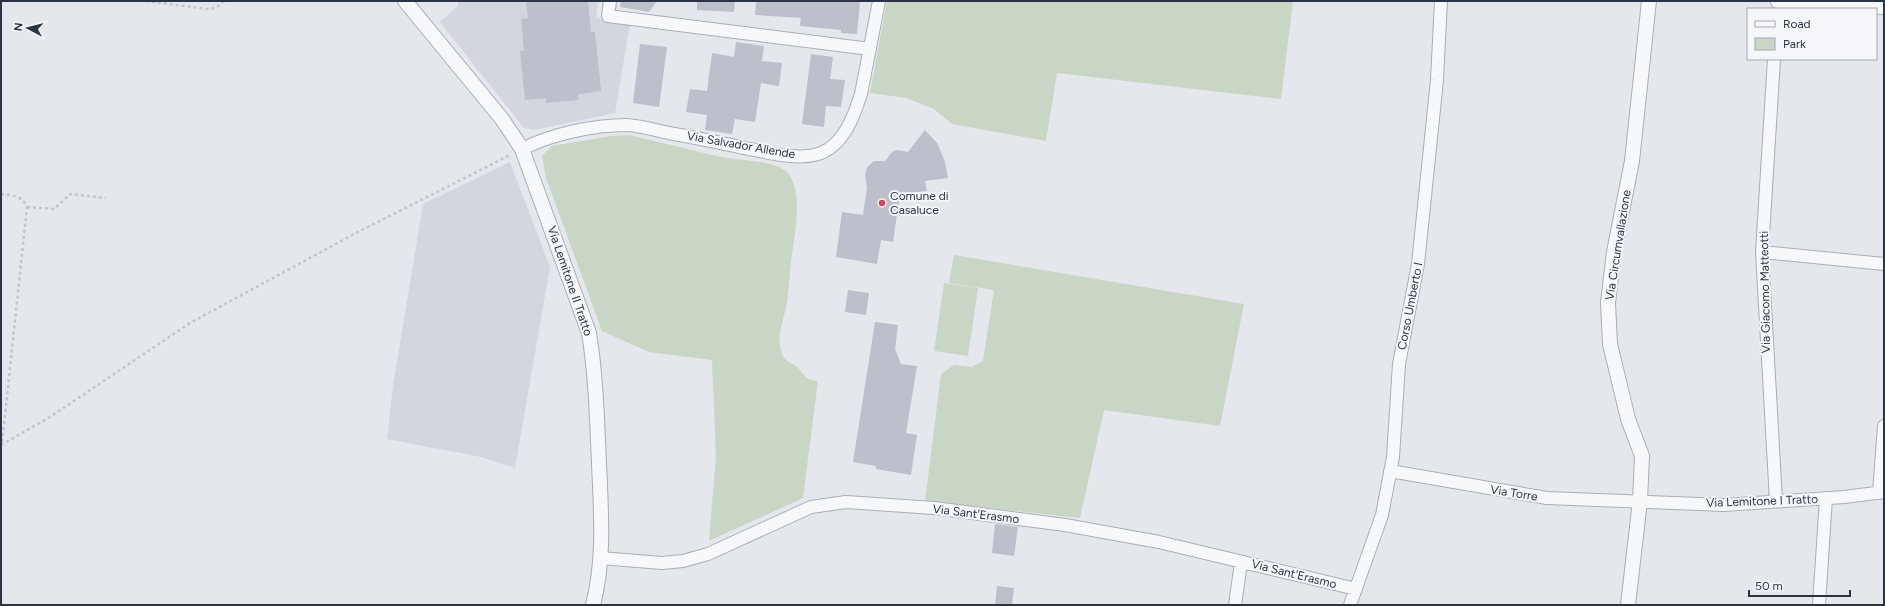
<svg xmlns="http://www.w3.org/2000/svg" width="1885" height="606" viewBox="0 0 1885 606" font-family="Figtree,sans-serif">
	<style>
		.built { fill: #d2d6de }
		.green { fill: #c9d6c5 }
		.building { fill: #bbc0ca }
		.lines { fill: none; stroke-linecap: round; stroke-linejoin: round }
		.minor-casing { stroke: #a9aeb7; stroke-width: 14 }
		.tertiary-casing { stroke: #a9aeb7; stroke-width: 16 }
		.path { stroke: #c2c5cb; stroke-width: 2.5; stroke-dasharray: 3 3; stroke-linecap: butt }
		.minor { stroke: #f7f8fa; stroke-width: 12 }
		.tertiary { stroke: #f7f8fa; stroke-width: 14 }
		.poi-dot { fill: #d1495b; stroke: #f4f6f9; stroke-width: 1.5 }
		.labels { text-anchor: middle; dominant-baseline: central; stroke-width: 4; stroke-linejoin: round; paint-order: stroke }
		.street-label { font-size: 12px; fill: #2b3445; stroke: #f4f6f9 }
		.poi-label { font-size: 12px; fill: #2b3445; stroke: #f4f6f9; text-anchor: start }
	</style>
	<rect width="100%" height="100%" fill="#e4e7ec"/>
	<path class="built" d="M458 1H598L596 18 630 23 615 113 534 130 524 128 440 22 458 6Z
		M510 162 550 267 515 468 481 457 387 439 393 386 423 204Z"/>
	<path class="green" d="M887 1H1293L1281 99 1057 73 1046 141 952 124 934 109 906 98 870 93Z
		M629 135C660 142 690 150 721 157 737 160 775 161 786 171 804 189 795 232 792 254 790 270 789 286 787 302 785 316 776 336 781 350 785 365 793 361 799 369 805 376 807 381 818 381L803 498 709 541 716 456 712 360 649 352 602 331 546 178 542 156 552 146 612 136Z
		M954 255 1244 304 1220 426 1104 410 1080 518 925 501 941 374 954 365 972 367 983 361 994 290 949 283Z
		M944 283 978 288 968 356 934 351Z"/>
	<path class="building" d="M526 1H588L591 32H595L601 91 579 94 578 100 546 103V98L525 100 520 51H524L521 19 528 18Z
		M621 1H657L649 12 620 7Z
		M697 1H735L734 12 697 10Z
		M756 1H860L857 34 841 33V30L800 26 801 18 755 15Z
		M736 42 764 46 762 61 782 63 779 86 761 83 755 122 735 119 732 134 705 130 707 115 686 112 690 89 707 91 712 53 734 57Z
		M640 44 667 47 659 107 633 103Z
		M811 54 833 57 830 79 845 80 841 107 826 106 824 127 802 124Z
		M925 130 937 143 941 152 945 162 948 178 925 181 927 191 900 194 893 242 881 240 877 264 836 257 842 212 863 215 867 188 865 175 867 167 874 161H885L892 152 896 150 908 152Z
		M848 290 869 293 866 315 845 312Z
		M875 322 898 325 895 349 901 364 917 366 906 433 917 435 911 475 876 469V466L853 462Z
		M995 524 1018 527 1014 556 992 553Z
		M997 586 1014 588 1012 605H995Z"/>
	<g class="lines">
		<defs>
			<path id="minor" d="M610 1 608 16 870 49
				M1777 2 1884 8
				M1774 59 1762 252 1776 501
				M522 149C552 134 593 125 627 125 641 126 655 130 669 133 696 138 723 143 749 149 771 153 800 161 821 153 844 144 854 116 861 94L879 1
				M1762 252 1884 264
				M1390 471 1547 498 1724 505 1844 497 1884 492
				M1879 493 1884 426
				M600 558 662 563 683 561 708 554 811 507 846 502 934 508 1065 525 1159 542 1356 589
				M1235 605 1241 562
				M1350 605 1382 515 1393 457 1399 364 1418 264 1437 80 1441 1
				M1819 605 1826 498"/>
			<path id="tertiary" d="M405 1 502 119 522 149 589 333C596 376 597 419 599 463 601 511 605 558 593 605
				M1628 605 1640 501 1642 456 1628 419 1610 344 1608 303 1614 252 1632 161 1649 1"/>
		</defs>
		<use href="#minor" class="minor-casing"/>
		<use href="#tertiary" class="tertiary-casing"/>
		<path class="path" d="M146 1 207 9 216 8 224 1
			M1 194C12 195 23 196 27 207L2 444
			M27 207 54 209 70 194 106 198
			M1 445 50 417 190 323 356 233 510 155"/>
		<use href="#minor" class="minor"/>
		<use href="#tertiary" class="tertiary"/>
	</g>
	<circle class="poi-dot" cx="882" cy="203" r="4"/>
	<g class="labels">
		<g class="street-label">
			<text transform="translate(741 145) rotate(10)">Via Salvador Allende</text>
			<text transform="translate(1618 245) rotate(-81)">Via Circumvallazione</text>
			<text transform="translate(570 281) rotate(71)">Via Lemitone II Tratto</text>
			<text transform="translate(1765 292) rotate(-91)">Via Giacomo Matteotti</text>
			<text transform="translate(1410 306) rotate(-79)">Corso Umberto I</text>
			<text transform="translate(1514 493) rotate(9)">Via Torre</text>
			<text transform="translate(1762 501) rotate(-2)">Via Lemitone I Tratto</text>
			<text transform="translate(976 514) rotate(7)">Via Sant'Erasmo</text>
			<text transform="translate(1294 574) rotate(14)">Via Sant'Erasmo</text>
		</g>
		<g class="poi-label">
			<text x="890" y="196">Comune di<tspan x="890" dy="14">Casaluce</tspan></text>
		</g>
	</g>
	<rect width="1885" height="606" fill="none" stroke="#2b3445" stroke-width="4"/>
	<rect x="1747" y="8" width="130" height="52" fill="#f4f6f9" stroke="#a4a8b1"/>
	<rect x="1755" y="21" width="20" height="6" fill="#f7f8fa" stroke="#a4a8b1"/>
	<text x="1783" y="28" font-size="12" fill="#2b3445">Road</text>
	<rect x="1755" y="38" width="20" height="12" fill="#c9d6c5" stroke="#a4a8b1"/>
	<text x="1783" y="48" font-size="12" fill="#2b3445">Park</text>
	<g transform="translate(28 28) rotate(277)" stroke="#f4f6f9" stroke-width="3" paint-order="stroke">
	<path d="M0-3L7 15L0 10L-7 15Z" fill="#2b3445"/>
	<text y="-6" font-size="11" font-weight="bold" text-anchor="middle" fill="#2b3445">N</text>
	</g>
	<path d="M1749 590v6h101v-6" fill="none" stroke="#2b3445" stroke-width="2"/>
	<text x="1755" y="590" font-size="12" fill="#2b3445" stroke="#f4f6f9" stroke-width="3" paint-order="stroke">50 m</text>
</svg>
